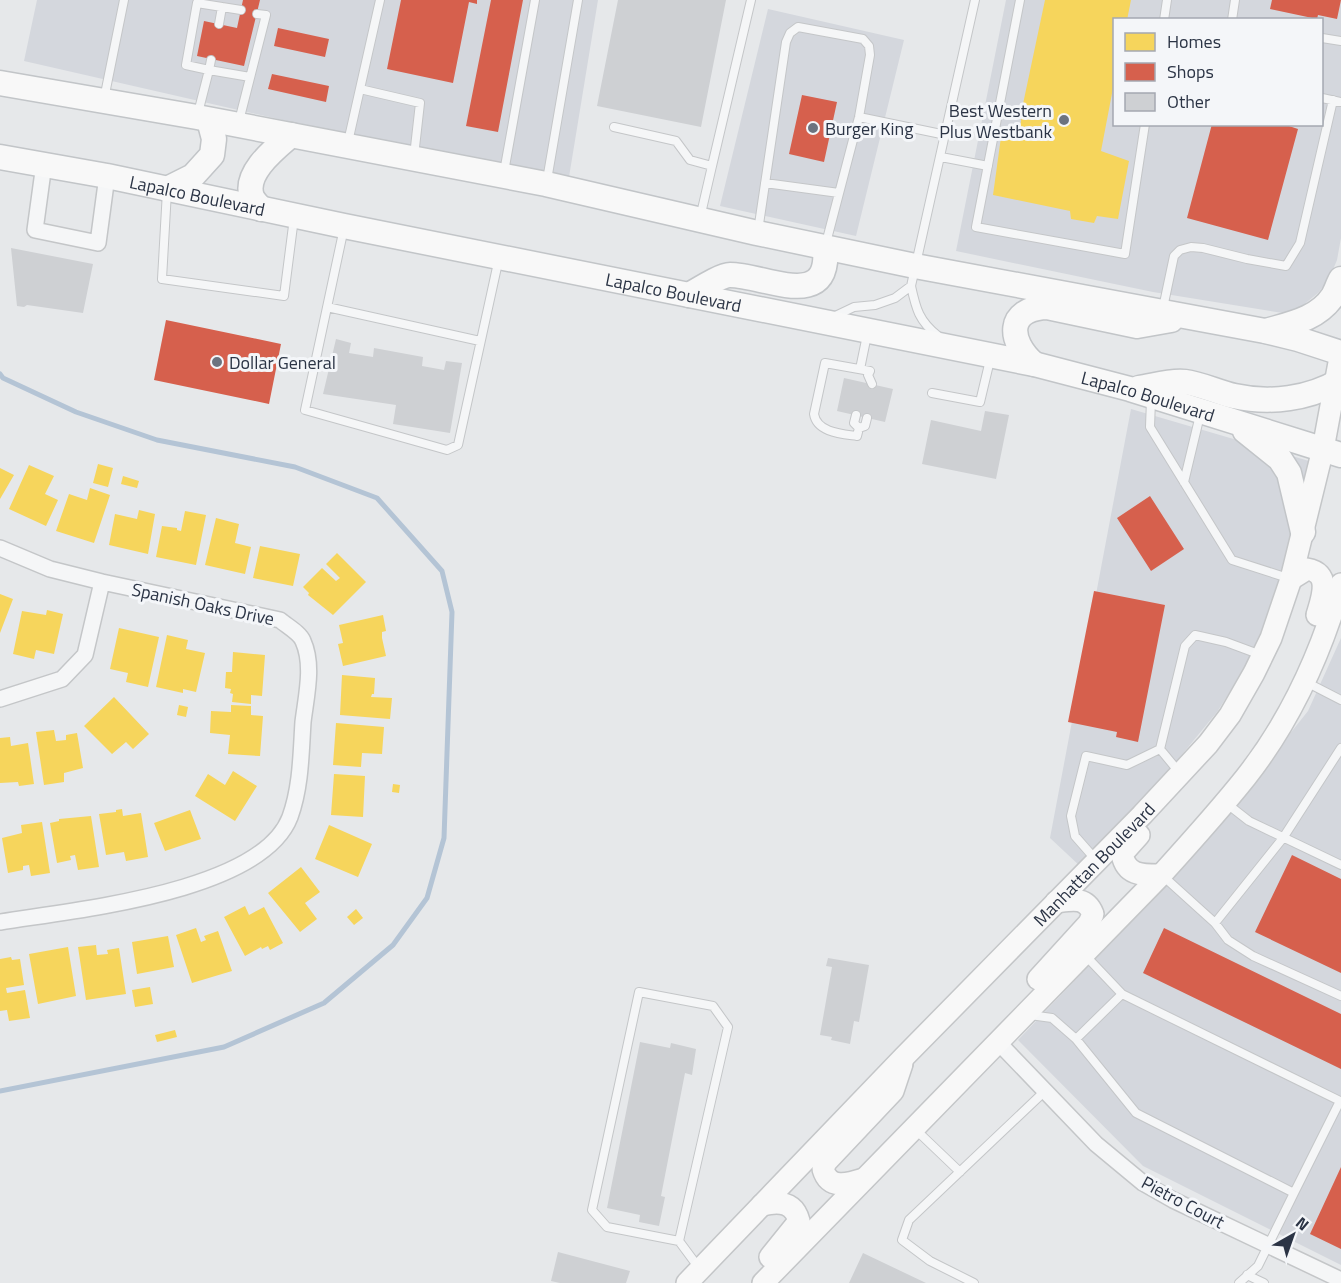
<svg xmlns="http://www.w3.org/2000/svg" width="1341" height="1283" viewBox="0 0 1341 1283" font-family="'Titillium Web',sans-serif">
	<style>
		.built { fill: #d4d7dd; fill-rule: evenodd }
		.homes { fill: #f6d55c }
		.shops { fill: #d6604d }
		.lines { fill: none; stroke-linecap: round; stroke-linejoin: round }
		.stream { stroke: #b4c4d5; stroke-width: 5 }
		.building { fill: #ced0d3 }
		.lane-casing { stroke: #c4c6c8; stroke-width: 10 }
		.street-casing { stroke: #c4c6c8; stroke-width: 18 }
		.secondary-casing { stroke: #c4c6c8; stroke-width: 24 }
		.primary-casing { stroke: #c2c5c8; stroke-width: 27 }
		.lane { stroke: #f5f6f7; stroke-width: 8 }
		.street { stroke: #f5f6f7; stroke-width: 15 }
		.secondary { stroke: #f8f8f8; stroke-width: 21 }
		.primary { stroke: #f8f8f8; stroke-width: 24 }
		.poi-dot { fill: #6c737f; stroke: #f4f6f9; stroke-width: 2 }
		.labels { text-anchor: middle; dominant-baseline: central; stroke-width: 6; stroke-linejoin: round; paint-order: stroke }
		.poi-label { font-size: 18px; fill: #2b3445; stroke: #f4f6f9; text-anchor: start }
		.street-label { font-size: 18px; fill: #2b3445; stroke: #f4f6f9 }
	</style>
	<rect width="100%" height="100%" fill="#e6e8ea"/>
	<path class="built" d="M37 0H598L569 177 287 121 24 61Z
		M1006 0H1341V238L1337 260 1329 279 1318 293 1302 306 1283 313 1153 292 956 251ZM1114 20H1322V124H1114Z
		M768 9 904 40 856 236 720 206Z
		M1131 409 1309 461 1286 559 1268 615 1249 662 1217 712 1161 780 1081 867 1050 838Z
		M1341 638V1265L1143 1166 1018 1040 1188 862 1308 711Z"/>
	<path class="homes" d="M1045 0H1131L1127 20H1114V83L1101 151 1129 161 1118 219 1097 216 1094 223 1071 219 1070 211 993 195 1001 137 1019 138 1023 104Z
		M98 464 113 468 108 487 93 483Z
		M29 465 54 476 45 494 58 500 46 526 9 509Z
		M0 468 14 475 0 499Z
		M123 476 139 481 137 488 121 484Z
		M90 488 110 495 94 543 56 531 69 494 87 500Z
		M139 510 155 514 148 554 109 545 115 514 137 519Z
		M185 511 206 515 196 565 156 557 162 526 177 528V530L181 531Z
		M216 518 239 524 235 543 251 547 245 574 205 565Z
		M260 546 300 554 293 586 253 578Z
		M337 553 366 582 333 615 308 595 309 593 303 587 322 568 336 581 340 578 326 564Z
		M0 594 13 599 0 633Z
		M47 610 63 614 54 654 36 650 34 659 13 654 22 611 46 615Z
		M383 615 386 631 382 632V638L386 656 343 666 338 644 343 643 339 625Z
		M119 628 159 637 148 687 126 682 128 673 110 669Z
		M167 635 188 640 186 649 205 653 196 692 183 689V693L156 687Z
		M233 652 265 655 262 696 251 695V704L232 702 233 694 230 693 231 689 225 688 226 672H232Z
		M342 675 375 678 374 694H372L371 697 392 698 390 719 340 715Z
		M114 697 149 734 133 749 126 742 112 754 84 726Z
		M179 705 188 707 186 717 177 715Z
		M231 705 251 706V715L263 716 260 756 228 754 230 735 210 733 211 711 231 712Z
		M336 723 384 727 382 754 362 753 361 767 333 765Z
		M54 730 56 741 66 740V735L77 733 83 768 64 773V782L44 785 36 732Z
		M10 737 11 746 28 743 34 784 19 786 18 782 0 783V738Z
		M233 771 257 786 235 821 195 796 208 774 225 785Z
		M334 774 365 776 363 817 331 815Z
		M393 784 400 785 399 793 392 792Z
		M122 809 123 816 141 813 148 857 126 861 124 852 106 855 99 814 116 812V810Z
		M190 810 201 839 165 851 154 823Z
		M91 816 99 867 78 870 75 855 70 856 71 860 57 863 50 823 59 821V819Z
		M42 822 50 873 31 876 29 865 23 866V870L8 873 2 838 22 833 21 825Z
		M329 825 372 844 358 877 315 859Z
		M301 867 320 892 305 903 317 919 300 932 268 893Z
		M245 906 249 915 264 907 283 943 270 950 268 946 262 949 261 947 245 956 224 917Z
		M356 909 363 918 354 925 347 917Z
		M196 928 201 942 206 940 204 936 218 931 232 971 192 983 176 935Z
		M168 936 174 967 137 974 132 942Z
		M96 945 97 955 108 954 107 950 119 948 126 994 86 1000 78 947Z
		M68 947 76 996 38 1004 29 954Z
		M11 957 12 960 20 959 24 985 6 988 7 993 25 990 30 1018 9 1021 7 1010 0 1011V959Z
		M150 987 153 1004 135 1007 132 990Z
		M175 1030 177 1037 157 1042 155 1035Z"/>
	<path class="shops" d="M243 0H260L244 66 197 56 204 21 237 28Z
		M401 0H477V4L469 2 453 83 387 69Z
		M491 0H523L498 132 466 126Z
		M1272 0H1341L1337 19 1318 15 1317 19 1270 9Z
		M278 28 329 39 325 57 274 46Z
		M272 74 329 86 326 102 268 89Z
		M802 95 837 102 824 162 789 154Z
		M1212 124H1283L1298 129 1268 240 1187 218Z
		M166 320 281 344 269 404 154 380Z
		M1150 496 1184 549 1151 571 1117 518Z
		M1094 591 1165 605 1138 742 1116 737 1117 732 1068 722Z
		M1292 855 1341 879V973L1255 932Z
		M1164 928 1341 1014V1069L1143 973Z
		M1341 1167V1249L1310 1234Z"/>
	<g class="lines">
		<path class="stream" d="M0 374 3 378 76 412 157 440 295 467 377 498 442 571 452 612 444 838 427 898 393 945 324 1003 224 1047 0 1091"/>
	</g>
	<path class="building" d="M618 0H726L701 127 597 106Z
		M11 248 93 264 83 313 27 305 24 307 17 306Z
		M336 339 351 343 349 353 373 357 374 348 423 357 422 366 444 370 446 361 462 363 450 433 393 424 396 405 323 394Z
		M844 378 893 389 885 422 837 411Z
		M985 411 1009 415 996 479 922 464 931 420 981 431Z
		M828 958 869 965 859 1022 854 1021 850 1044 831 1040 832 1037 820 1035 832 967 826 966Z
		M640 1042 670 1048 671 1043 696 1049 692 1075 685 1073 661 1196 665 1197 659 1226 639 1222 640 1215 607 1208Z
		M558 1252 630 1271 626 1283H560L551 1281Z
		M863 1253 926 1283H849Z"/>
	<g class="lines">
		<defs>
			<path id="lane" d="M1020 0 976 227 1125 254 1145 124
				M1164 20 1167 0
				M1232 20 1235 0
				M219 24 222 7
				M1322 38 1341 41
				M211 60 209 70 250 77
				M360 89 420 103 414 156
				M1322 98 1341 102
				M104 99 124 0
				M198 113 209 70 186 65 197 3 241 10
				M859 117 946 135
				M239 121 266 15 257 14
				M614 127 676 141 690 160 712 166 700 218
				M348 142 380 0
				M941 157 988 166
				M712 166 751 0
				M504 172 535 0
				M547 180 578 0
				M765 183 839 193
				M167 191 162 279 284 296 294 218
				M344 228 305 410 447 450 458 445 499 258
				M758 231 786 42 790 33 798 27 863 39 869 46 870 55 859 117 826 243
				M327 307 480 341
				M1163 308 1174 256 1180 250 1191 247 1203 248 1247 259 1286 266 1300 243 1333 100
				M833 317 854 307 875 305 895 298 911 286
				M938 336C919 321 916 309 911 286L975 0
				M860 369 867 335
				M932 393 980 402 990 360
				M1151 400 1150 427 1232 560 1288 578
				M856 415 854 423 859 428 857 436C843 434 817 433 814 414L825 363 870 371 868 375 872 384
				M859 428 865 426 867 418
				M1184 482 1200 415
				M1306 682 1341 700
				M1179 772 1160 749 1185 646 1195 635 1226 642 1261 655
				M1226 803 1249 821 1341 865
				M1096 860 1075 836 1071 816 1086 756 1127 765 1160 749
				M1163 876 1215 923 1283 838 1341 748
				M1215 923 1228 940 1253 956 1341 996
				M1122 994 1340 1101 1294 1193
				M1030 1015 1052 1018 1076 1039 1122 994 1084 954
				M1076 1039 1136 1113 1294 1193 1258 1266 1239 1283
				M915 1129 960 1172
				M679 1241 728 1027 713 1006 639 992 592 1210 607 1227 679 1241 699 1268
				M1247 1275 1264 1283
				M974 1283 930 1261 902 1240 909 1220 1045 1091"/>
			<path id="street" d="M44 164 35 230 98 243 107 176
				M0 548 50 569 102 582 280 620C287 626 300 633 303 641 314 665 306 697 303 722 301 753 301 787 290 817 261 893 72 910 0 922
				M0 699 62 679 85 655 102 582
				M997 1041 1096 1144 1143 1183 1173 1200 1341 1280"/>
			<g id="secondary">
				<path d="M1291 579 1307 569C1332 573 1322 598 1317 615"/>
				<path d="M1139 835 1122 854C1126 876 1143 875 1161 875"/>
				<path d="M1038 979 1089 923 1093 914C1086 896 1072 900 1056 902"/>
				<path d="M864 1179C848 1184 829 1190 823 1169L826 1162 893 1091 902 1064"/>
				<path d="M762 1205C780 1201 794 1202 799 1221L770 1257"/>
				<path id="s1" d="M687 1283 904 1057 1142 815 1208 744 1230 715 1254 673 1271 638 1291 579 1323 449 1341 352"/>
				<path d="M763 1283 1161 875C1190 843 1219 811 1246 777 1290 721 1321 653 1341 584"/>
			</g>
			<g id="primary">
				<path d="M0 83 197 117 546 184 757 233 915 266 1265 331 1298 339 1341 353"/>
				<path id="s2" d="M0 157 107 176 344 226 1034 364 1130 389 1341 455"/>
				<path d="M167 189 193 176 212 155 214 139 209 120"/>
				<path d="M261 209C258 205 254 201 252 197 243 173 276 148 291 135"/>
				<path d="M689 295C698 290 721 275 730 275 765 275 831 313 825 247"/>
				<path d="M1266 331C1290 324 1318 319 1333 296 1336 291 1338 284 1341 279"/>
				<path d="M1034 364C1008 341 1006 309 1047 307L1137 326 1171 320"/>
				<path d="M1139 388C1153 386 1171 380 1185 382 1201 384 1217 392 1234 396 1270 404 1309 399 1341 380"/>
				<path d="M1245 431 1280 459 1289 473 1303 532"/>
			</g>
		</defs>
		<use href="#lane" class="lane-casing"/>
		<use href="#street" class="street-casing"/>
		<use href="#secondary" class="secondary-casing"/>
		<use href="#primary" class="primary-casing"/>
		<use href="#lane" class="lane"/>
		<use href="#street" class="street"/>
		<use href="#secondary" class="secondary"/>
		<use href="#primary" class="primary"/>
	</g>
	<g class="poi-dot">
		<circle cx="1064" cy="120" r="6"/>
		<circle cx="813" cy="128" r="6"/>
		<circle cx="217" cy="362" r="6"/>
	</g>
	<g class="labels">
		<g class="poi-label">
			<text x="1052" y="110" text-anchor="end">Best Western<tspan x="1052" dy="21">Plus Westbank</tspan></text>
			<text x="825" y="128">Burger King</text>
			<text x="229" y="362">Dollar General</text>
		</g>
		<g class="street-label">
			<text stroke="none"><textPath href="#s2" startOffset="201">Lapalco Boulevard</textPath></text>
			<text stroke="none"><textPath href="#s2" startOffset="687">Lapalco Boulevard</textPath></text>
			<text stroke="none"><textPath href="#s2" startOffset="1173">Lapalco Boulevard</textPath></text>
			<text transform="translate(203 604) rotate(12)">Spanish Oaks Drive</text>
			<text stroke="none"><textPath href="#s1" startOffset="584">Manhattan Boulevard</textPath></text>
			<text transform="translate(1183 1202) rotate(28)">Pietro Court</text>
		</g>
	</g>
	<rect x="1113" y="18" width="210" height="108" fill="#f4f6f9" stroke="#a4a8b1" stroke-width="1.5"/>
	<rect x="1125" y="33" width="30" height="18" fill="#f6d55c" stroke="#a4a8b1" stroke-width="1.5"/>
	<text x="1167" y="48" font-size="18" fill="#2b3445">Homes</text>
	<rect x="1125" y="63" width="30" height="18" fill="#d6604d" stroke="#a4a8b1" stroke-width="1.5"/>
	<text x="1167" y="78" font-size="18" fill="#2b3445">Shops</text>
	<rect x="1125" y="93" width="30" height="18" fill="#ced0d3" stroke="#a4a8b1" stroke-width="1.5"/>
	<text x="1167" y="108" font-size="18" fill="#2b3445">Other</text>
	<g transform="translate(1293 1235) rotate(40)" stroke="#f4f6f9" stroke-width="4.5" paint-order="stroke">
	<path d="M0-4.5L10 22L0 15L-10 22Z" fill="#2b3445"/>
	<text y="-9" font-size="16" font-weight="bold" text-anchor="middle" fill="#2b3445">N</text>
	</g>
</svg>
